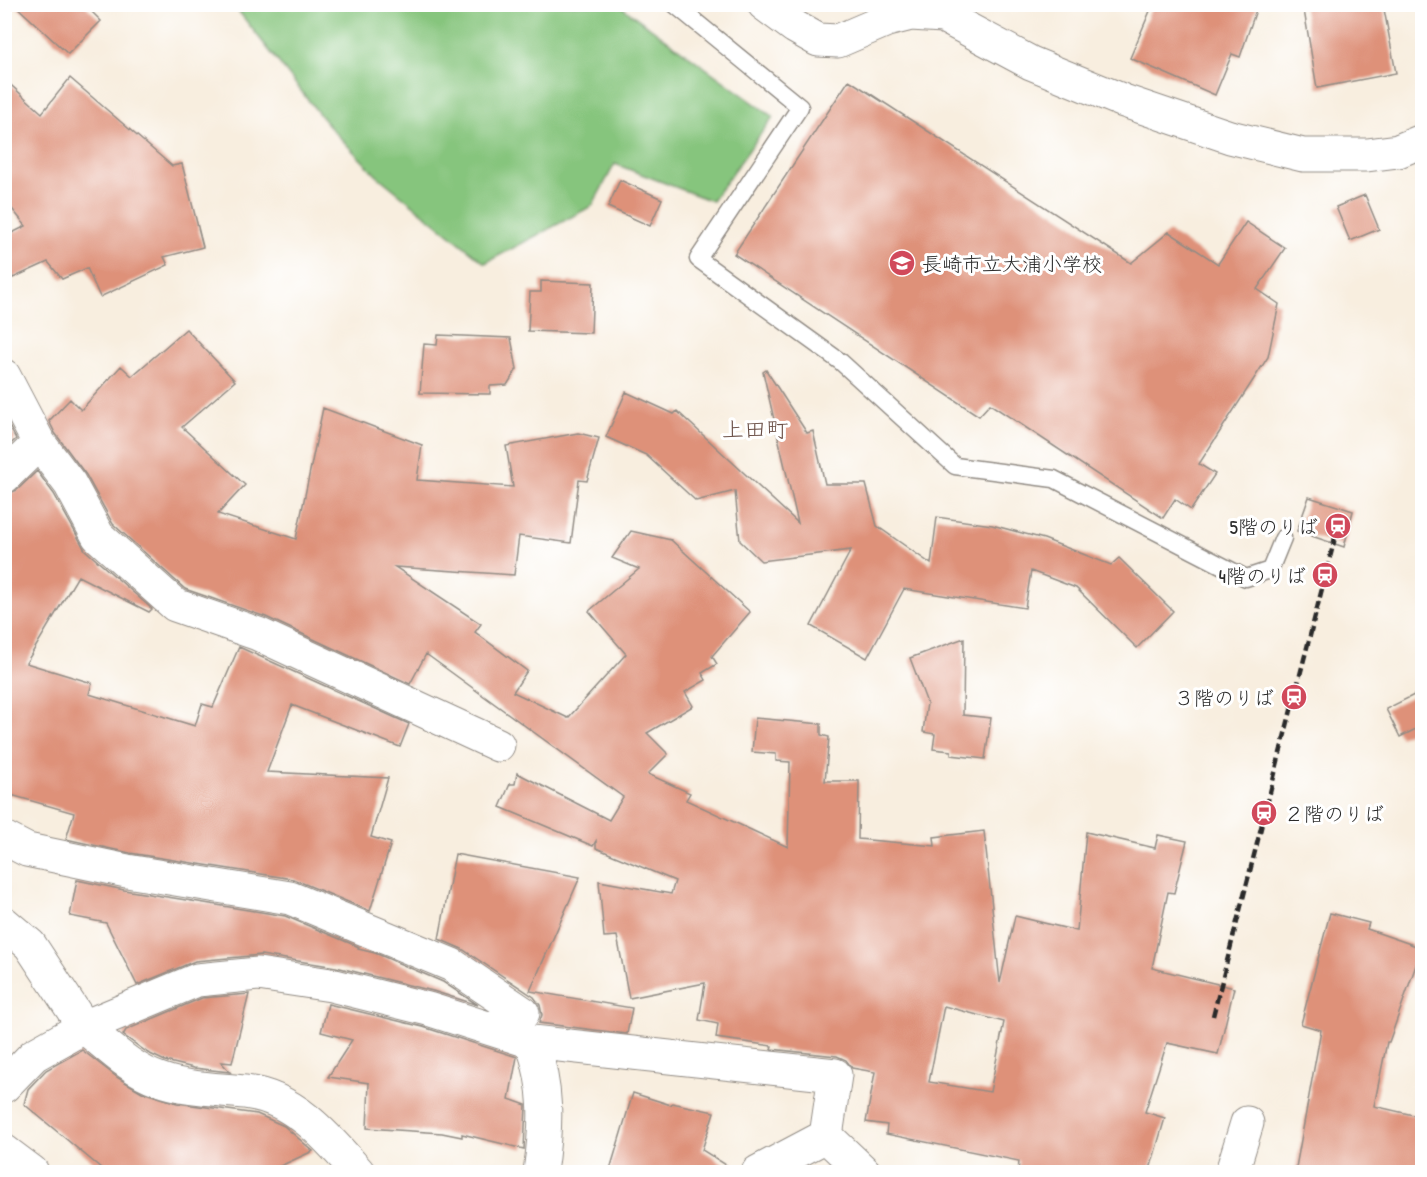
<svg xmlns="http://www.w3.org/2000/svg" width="1427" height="1177" viewBox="0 0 1427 1177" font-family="'Patrick Hand','Klee One',sans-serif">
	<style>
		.green { fill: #86c57d; stroke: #587854; stroke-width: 1.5 }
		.building { fill: #de9179; fill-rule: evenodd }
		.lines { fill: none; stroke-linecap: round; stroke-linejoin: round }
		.service-casing { stroke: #928c85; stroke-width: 19 }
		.minor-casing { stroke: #928c85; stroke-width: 35 }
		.tertiary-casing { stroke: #928c85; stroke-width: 35 }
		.service { stroke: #fff; stroke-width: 16 }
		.minor { stroke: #fff; stroke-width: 33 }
		.tertiary { stroke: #fff; stroke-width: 33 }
		.rail { stroke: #2b2b2b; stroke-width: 4.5; stroke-dasharray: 9 4.5; stroke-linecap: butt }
		.labels { text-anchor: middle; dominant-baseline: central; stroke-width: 6; stroke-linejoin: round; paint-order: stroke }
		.poi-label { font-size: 20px; fill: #2b2b2b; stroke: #fff; text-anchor: end }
		.quarter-label { font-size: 22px; fill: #6a4f46; stroke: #fff }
	</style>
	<rect width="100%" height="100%" fill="#fff"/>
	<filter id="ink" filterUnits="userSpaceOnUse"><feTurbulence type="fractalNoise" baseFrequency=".0167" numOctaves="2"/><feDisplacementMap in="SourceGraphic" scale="12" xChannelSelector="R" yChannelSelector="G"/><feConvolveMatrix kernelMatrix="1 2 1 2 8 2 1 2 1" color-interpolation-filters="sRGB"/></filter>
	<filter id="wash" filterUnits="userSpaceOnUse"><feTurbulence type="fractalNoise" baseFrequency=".008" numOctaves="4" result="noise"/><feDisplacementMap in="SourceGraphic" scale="24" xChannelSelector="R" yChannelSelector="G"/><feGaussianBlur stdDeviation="1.35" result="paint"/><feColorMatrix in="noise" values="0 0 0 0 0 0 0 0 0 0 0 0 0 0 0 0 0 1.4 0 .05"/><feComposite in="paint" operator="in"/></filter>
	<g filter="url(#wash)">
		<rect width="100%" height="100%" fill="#f8eedf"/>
		<path class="green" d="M239 4 619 5 773 117 712 201 615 164 592 206 485 263 376 175 327 124 236 8Z"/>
		<g id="blocks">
			<path class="building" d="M14 4H84L101 21 68 54Z
				M1153 4H1258L1240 57 1232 54 1215 95 1130 58Z
				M1303 4H1383L1396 73 1317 88Z
				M70 78 172 166 182 164 203 247 164 257 168 265 100 297 87 268 62 279 48 262 13 278 4 259V237L26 226 4 199V79L42 113Z
				M849 80 1131 263 1169 232 1218 264 1246 222 1285 248 1257 289 1279 304 1268 357 1199 464 1215 474 1191 510 1175 499 1163 518 990 404 979 416 734 254Z
				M620 180 662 199 650 226 608 207Z
				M1365 195 1379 229 1350 241 1336 207Z
				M541 281 593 283 591 333 528 331 530 292H541Z
				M186 329 235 381 182 427 245 485 218 514 296 539 323 408 422 445 417 480 513 487 506 446 578 433 599 438 587 481 579 480 571 543 519 536 514 575 395 567 481 624 475 632 527 671 513 692 568 718 626 654 589 611 639 569 612 558 631 531 671 540 750 612 712 656 717 664 702 673 706 680 685 692 693 706 647 733 668 754 648 774 690 793 686 800 788 847 790 762 776 761V754L752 752 755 718 821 724V735L829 737 825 781H859L858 839 935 846 934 837 984 831 1000 983 1015 916 1077 931 1086 832 1155 848 1158 835 1187 841 1174 893 1168 892 1152 968 1234 988 1218 1054 1167 1043 1145 1112 1165 1118 1149 1173H1018L1019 1161 886 1134 887 1125 866 1122 875 1072 852 1068 846 1060 837 1056 771 1049 772 1046 716 1038 718 1024 699 1020 705 983 629 998 617 936 604 937 599 881 671 894 675 881 596 848V841L593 846 500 807 510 784H515L517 773 609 820 623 797 426 654 410 684 266 617 185 589 113 524 86 475 55 433 49 421 70 399 81 410 121 366 132 376ZM944 1006 1004 1022 990 1092 929 1082Z
				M438 335 511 338 517 369 507 385 490 386V394L420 393 424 344 437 345Z
				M766 370 807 433 813 431 825 484H866L877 526 931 564 937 517 992 525 1044 539 1111 565 1119 558 1173 611 1137 648 1076 588 1031 571 1025 608 904 589 867 658 811 626 851 550 761 561 740 541 735 491 696 501 646 455 606 437 626 392 674 414 677 411 798 523 763 372Z
				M4 417 16 439 4 450Z
				M37 471 54 494 85 550 152 609 149 612 78 576 26 663 92 683 89 694 195 726 202 704 213 707 239 647 409 724 400 747 292 705 267 772 388 778 371 837 391 843 370 911 293 879 130 853 66 839 74 813 4 793V495L17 490Z
				M1309 497 1353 511 1344 547 1297 531Z
				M964 638 963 715 991 718 985 759 951 755V751L933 749 935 734 923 732 927 703 910 658Z
				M1422 691V726L1400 737 1386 709Z
				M455 854 580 877 530 991 632 1008 627 1034 539 1023 542 1015 540 1005 534 997 462 949 439 939Z
				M77 880 124 890 285 916 359 947 358 949 375 953 443 982 478 1005 433 991 336 967 261 955 195 961 137 985 106 923 70 916Z
				M1330 913 1369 923 1367 929 1422 948 1389 1042H1387L1374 1106 1422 1117V1173H1295L1321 1030 1301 1024Z
				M249 994 232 1063 221 1062 230 1072 194 1068 165 1061 148 1053 123 1035 126 1030 202 998Z
				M328 1004 423 1027 517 1057 509 1099 526 1105 524 1149 462 1134V1137L442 1133 367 1128 369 1083 328 1077 352 1040 321 1032Z
				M82 1050 118 1078 142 1092 177 1103 257 1114 284 1126 313 1151 265 1173H107L24 1104 28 1089 46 1070Z
				M633 1093 671 1105 672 1103 714 1112 702 1150 739 1173H609Z"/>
		</g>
	</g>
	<g filter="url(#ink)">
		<use href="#blocks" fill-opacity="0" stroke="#928c85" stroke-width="1.5"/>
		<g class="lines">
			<defs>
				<path id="service" d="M674 4 800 107 698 259 841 362 955 466 1054 479 1246 578 1270 570 1283 538"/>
				<path id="minor" d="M764 4 795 27 818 40 838 41 887 20 911 14 943 16 1031 63 1124 101 1230 137 1303 155H1367L1398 151 1422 141
					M4 376 39 443 70 484 98 536 175 605 258 634 498 745
					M4 477 39 443
					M4 838 27 850 127 871 290 898 452 965 523 1013
					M4 923 30 945 84 1027 34 1055 4 1086
					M532 1042C548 1088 547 1124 540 1172
					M358 1172C328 1138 294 1097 245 1092 217 1089 186 1089 159 1079 131 1070 107 1045 84 1027L197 980 258 974 331 985 428 1009 532 1042 835 1075 826 1136
					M758 1172 826 1136 864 1172
					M1232 1172 1247 1123"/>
				<path id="tertiary" d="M4 1151 32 1172"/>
			</defs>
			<use href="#service" class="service-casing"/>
			<use href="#minor" class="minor-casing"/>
			<use href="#tertiary" class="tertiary-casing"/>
			<use href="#service" class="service"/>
			<use href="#minor" class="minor"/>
			<use href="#tertiary" class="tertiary"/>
			<path class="rail" d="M1213 1016 1338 526"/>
		</g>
	</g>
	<defs>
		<symbol id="school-disc" viewBox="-11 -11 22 22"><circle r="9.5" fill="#d1495b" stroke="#fff"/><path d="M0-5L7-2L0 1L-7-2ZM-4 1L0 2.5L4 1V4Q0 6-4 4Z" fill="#fff"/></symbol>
		<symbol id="station-disc" viewBox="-11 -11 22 22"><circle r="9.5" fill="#d1495b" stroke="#fff"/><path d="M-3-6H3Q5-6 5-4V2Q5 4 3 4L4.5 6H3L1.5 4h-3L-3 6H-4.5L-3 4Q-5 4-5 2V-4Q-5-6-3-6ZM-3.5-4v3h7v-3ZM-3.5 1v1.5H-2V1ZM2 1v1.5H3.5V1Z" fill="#fff"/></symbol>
	</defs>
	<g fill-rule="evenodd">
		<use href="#school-disc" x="887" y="248" width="30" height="30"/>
		<use href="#station-disc" x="1323" y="511" width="30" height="30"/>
		<use href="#station-disc" x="1310" y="560" width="30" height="30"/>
		<use href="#station-disc" x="1279" y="682" width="30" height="30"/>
		<use href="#station-disc" x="1249" y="798" width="30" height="30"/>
	</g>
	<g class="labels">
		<g class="poi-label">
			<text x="922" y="263" text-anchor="start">長崎市立大浦小学校</text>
			<text x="1318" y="526">5階のりば</text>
			<text x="1306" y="575">4階のりば</text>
			<text x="1274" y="697">３階のりば</text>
			<text x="1284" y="813" text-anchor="start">２階のりば</text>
		</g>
		<g class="quarter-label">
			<text x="755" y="429">上田町</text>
		</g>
	</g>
	<rect width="1427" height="1177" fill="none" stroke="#fff" stroke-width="24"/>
</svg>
